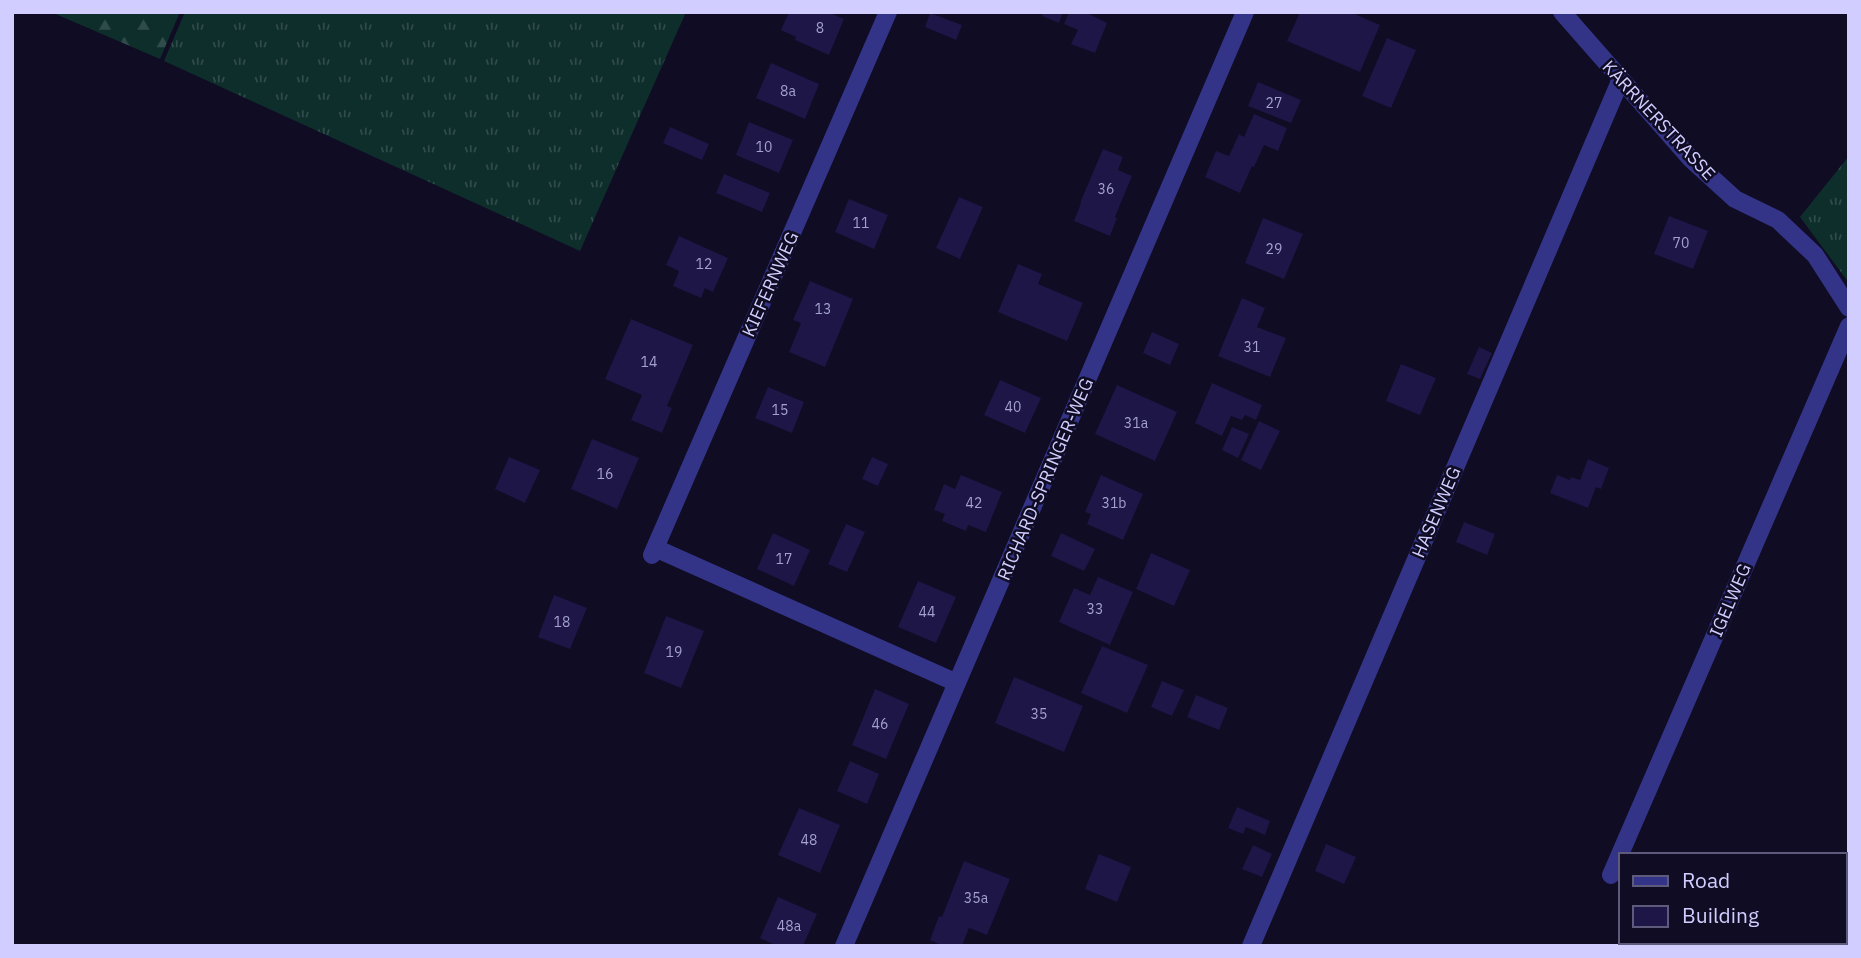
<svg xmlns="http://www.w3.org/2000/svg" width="1861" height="958" viewBox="0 0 1861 958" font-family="'IBM Plex Sans',sans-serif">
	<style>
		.grass { fill: url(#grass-tufts) }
		.forest { fill: url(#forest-firs) }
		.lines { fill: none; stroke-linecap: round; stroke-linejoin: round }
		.stream { stroke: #072247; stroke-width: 10 }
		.building { fill: #1d1646 }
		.minor { stroke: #333487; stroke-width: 18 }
		.labels { text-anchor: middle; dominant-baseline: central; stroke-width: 5; stroke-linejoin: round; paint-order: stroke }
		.number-label { font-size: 14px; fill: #a4a0d1 }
		.street-label { font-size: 18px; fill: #d1ceff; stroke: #0f0c24 }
	</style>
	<defs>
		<pattern id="grass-tufts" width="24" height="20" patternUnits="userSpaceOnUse" patternTransform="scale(1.75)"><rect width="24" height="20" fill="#0e2e2b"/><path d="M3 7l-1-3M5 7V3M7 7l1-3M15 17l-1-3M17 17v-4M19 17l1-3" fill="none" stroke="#304b4b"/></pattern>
		<pattern id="forest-firs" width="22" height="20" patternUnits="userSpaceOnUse" patternTransform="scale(1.75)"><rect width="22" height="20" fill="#0e2e2b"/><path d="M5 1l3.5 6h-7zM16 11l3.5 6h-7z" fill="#304b4b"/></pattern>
	</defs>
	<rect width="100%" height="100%" fill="#0f0c24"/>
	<path class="grass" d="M185 12H686L580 251 164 61Z
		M1849 156V283L1800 217Z"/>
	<path class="forest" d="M51 12H180L160 59Z"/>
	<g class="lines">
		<path class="stream" d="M1845 924 1849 922
			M1784 946 1794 942"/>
	</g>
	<path class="building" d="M789 12H828L844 19 829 55 795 40 796 37 781 30Z
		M1044 12H1063L1059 23 1042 16Z
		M1069 12H1085L1107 23 1095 53 1071 44 1078 30 1064 24Z
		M1300 12H1350L1380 25 1360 72 1287 41Z
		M930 13 962 25 956 40 925 27Z
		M1387 38 1416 50 1391 108 1362 96Z
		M771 63 819 84 805 119 756 98Z
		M1258 82 1301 100 1291 123 1248 106Z
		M1254 114 1287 128 1278 151 1264 145 1254 167 1252 166 1240 193 1205 177 1216 151 1229 156 1239 134 1244 137Z
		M749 122 793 140 779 173 736 155Z
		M670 127 709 144 702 160 663 143Z
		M1103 149 1123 157 1118 170 1132 176 1115 217 1117 218 1110 236 1074 221 1081 203H1080Z
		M724 174 770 193 762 212 716 193Z
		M959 197 983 207 960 259 936 248Z
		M849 199 888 215 874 249 835 232Z
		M1669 216 1708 231 1693 269 1654 254Z
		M1263 218 1303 234 1284 279 1245 263Z
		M679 236 728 258 713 292 705 288 701 298 673 286 679 271 666 265Z
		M1018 264 1042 274 1038 284 1083 303 1067 341 998 312Z
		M810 281 853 299 825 367 789 352 801 323 793 320Z
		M1242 298 1265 308 1257 327 1286 338 1270 377 1218 356Z
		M631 319 693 345 667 406 672 408 662 433 631 420 642 395 605 379Z
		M1152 332 1179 344 1170 365 1143 353Z
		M1479 347 1492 353 1480 379 1467 374Z
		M1401 364 1436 378 1420 415 1386 401Z
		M1000 380 1041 398 1025 433 984 415Z
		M1212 383 1262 405 1256 420 1245 415 1242 420 1231 416 1222 436 1195 423Z
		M1117 385 1177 412 1155 461 1095 434Z
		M768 387 804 402 792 433 755 418Z
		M1259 421 1280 431 1261 470 1241 460Z
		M1232 427 1249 434 1238 458 1222 450Z
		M592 439 639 458 617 509 571 489Z
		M509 457 540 470 525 503 495 489Z
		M872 457 888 464 878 486 862 479Z
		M1588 459 1609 468 1601 489 1596 487 1588 508 1550 493 1557 475 1570 480 1571 477 1580 480Z
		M961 475 1002 492 986 532 968 525 966 531 942 521 945 514 934 510 944 484 955 489Z
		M1101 475 1143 494 1123 540 1087 524 1091 514 1085 512Z
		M1464 522 1495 534 1487 555 1456 542Z
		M846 524 865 532 847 572 828 564Z
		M773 533 810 550 794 586 757 569Z
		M1061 533 1095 549 1084 571 1051 556Z
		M1151 553 1190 570 1174 606 1136 589Z
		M1098 577 1133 592 1110 645 1059 622 1074 588 1090 595Z
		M918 581 956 597 936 643 898 627Z
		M554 595 587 608 570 649 538 637Z
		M666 616 704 631 681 688 644 673Z
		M1102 646 1148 665 1127 713 1081 693Z
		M1014 677 1083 706 1064 752 995 723Z
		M1162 681 1184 690 1172 716 1151 707Z
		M875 689 909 704 886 759 852 745Z
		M1196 695 1228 708 1219 730 1187 717Z
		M850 761 879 774 867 804 837 791Z
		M1237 807 1270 821 1265 835 1246 827 1243 834 1228 828Z
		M799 808 840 825 820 873 778 855Z
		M1326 844 1356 857 1344 884 1315 871Z
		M1253 845 1272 854 1262 877 1242 869Z
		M1099 854 1131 867 1117 902 1085 889Z
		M964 861 1010 879 987 935 969 928 962 946H943L930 940 939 916 942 917Z
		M778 897 817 914 803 946H777L760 938Z"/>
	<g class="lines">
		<path class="minor" d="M1562 12 1691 159 1735 199 1778 220 1815 255 1849 308
			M655 548 957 683
			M652 555 888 12
			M1611 875 1849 326
			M844 946 1245 12
			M1251 946 1621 79"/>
	</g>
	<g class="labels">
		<g class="number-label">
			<text x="820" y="28">8</text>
			<text x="788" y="91">8a</text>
			<text x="1274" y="103">27</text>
			<text x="764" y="147">10</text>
			<text x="1106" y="189">36</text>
			<text x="861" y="223">11</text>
			<text x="1681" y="243">70</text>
			<text x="1274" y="249">29</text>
			<text x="704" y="264">12</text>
			<text x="823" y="309">13</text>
			<text x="1252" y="347">31</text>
			<text x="649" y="362">14</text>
			<text x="1013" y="407">40</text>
			<text x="780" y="410">15</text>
			<text x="1136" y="423">31a</text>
			<text x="605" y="474">16</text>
			<text x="974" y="503">42</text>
			<text x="1114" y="503">31b</text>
			<text x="784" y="559">17</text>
			<text x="1095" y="609">33</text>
			<text x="927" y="612">44</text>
			<text x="562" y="622">18</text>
			<text x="674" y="652">19</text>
			<text x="1039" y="714">35</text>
			<text x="880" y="724">46</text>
			<text x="809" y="840">48</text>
			<text x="976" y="898">35a</text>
			<text x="789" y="926">48a</text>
		</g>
		<g class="street-label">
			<text transform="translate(1659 120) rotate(47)">KÄRRNERSTRASSE</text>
			<text transform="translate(770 284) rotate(-66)">KIEFERNWEG</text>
			<text transform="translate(1045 479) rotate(-67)">RICHARD-SPRINGER-WEG</text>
			<text transform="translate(1436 512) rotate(-67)">HASENWEG</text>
			<text transform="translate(1730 600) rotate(-67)">IGELWEG</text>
		</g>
	</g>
	<rect width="1861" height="958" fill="none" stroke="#d1ceff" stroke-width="28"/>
	<rect x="1619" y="853" width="228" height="91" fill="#0f0c24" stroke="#5d5a7c" stroke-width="2"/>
	<rect x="1633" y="876" width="35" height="10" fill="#333487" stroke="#5d5a7c" stroke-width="2"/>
	<text x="1682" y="888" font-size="21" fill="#d1ceff">Road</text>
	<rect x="1633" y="906" width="35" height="21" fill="#1d1646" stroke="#5d5a7c" stroke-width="2"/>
	<text x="1682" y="923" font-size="21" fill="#d1ceff">Building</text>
</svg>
